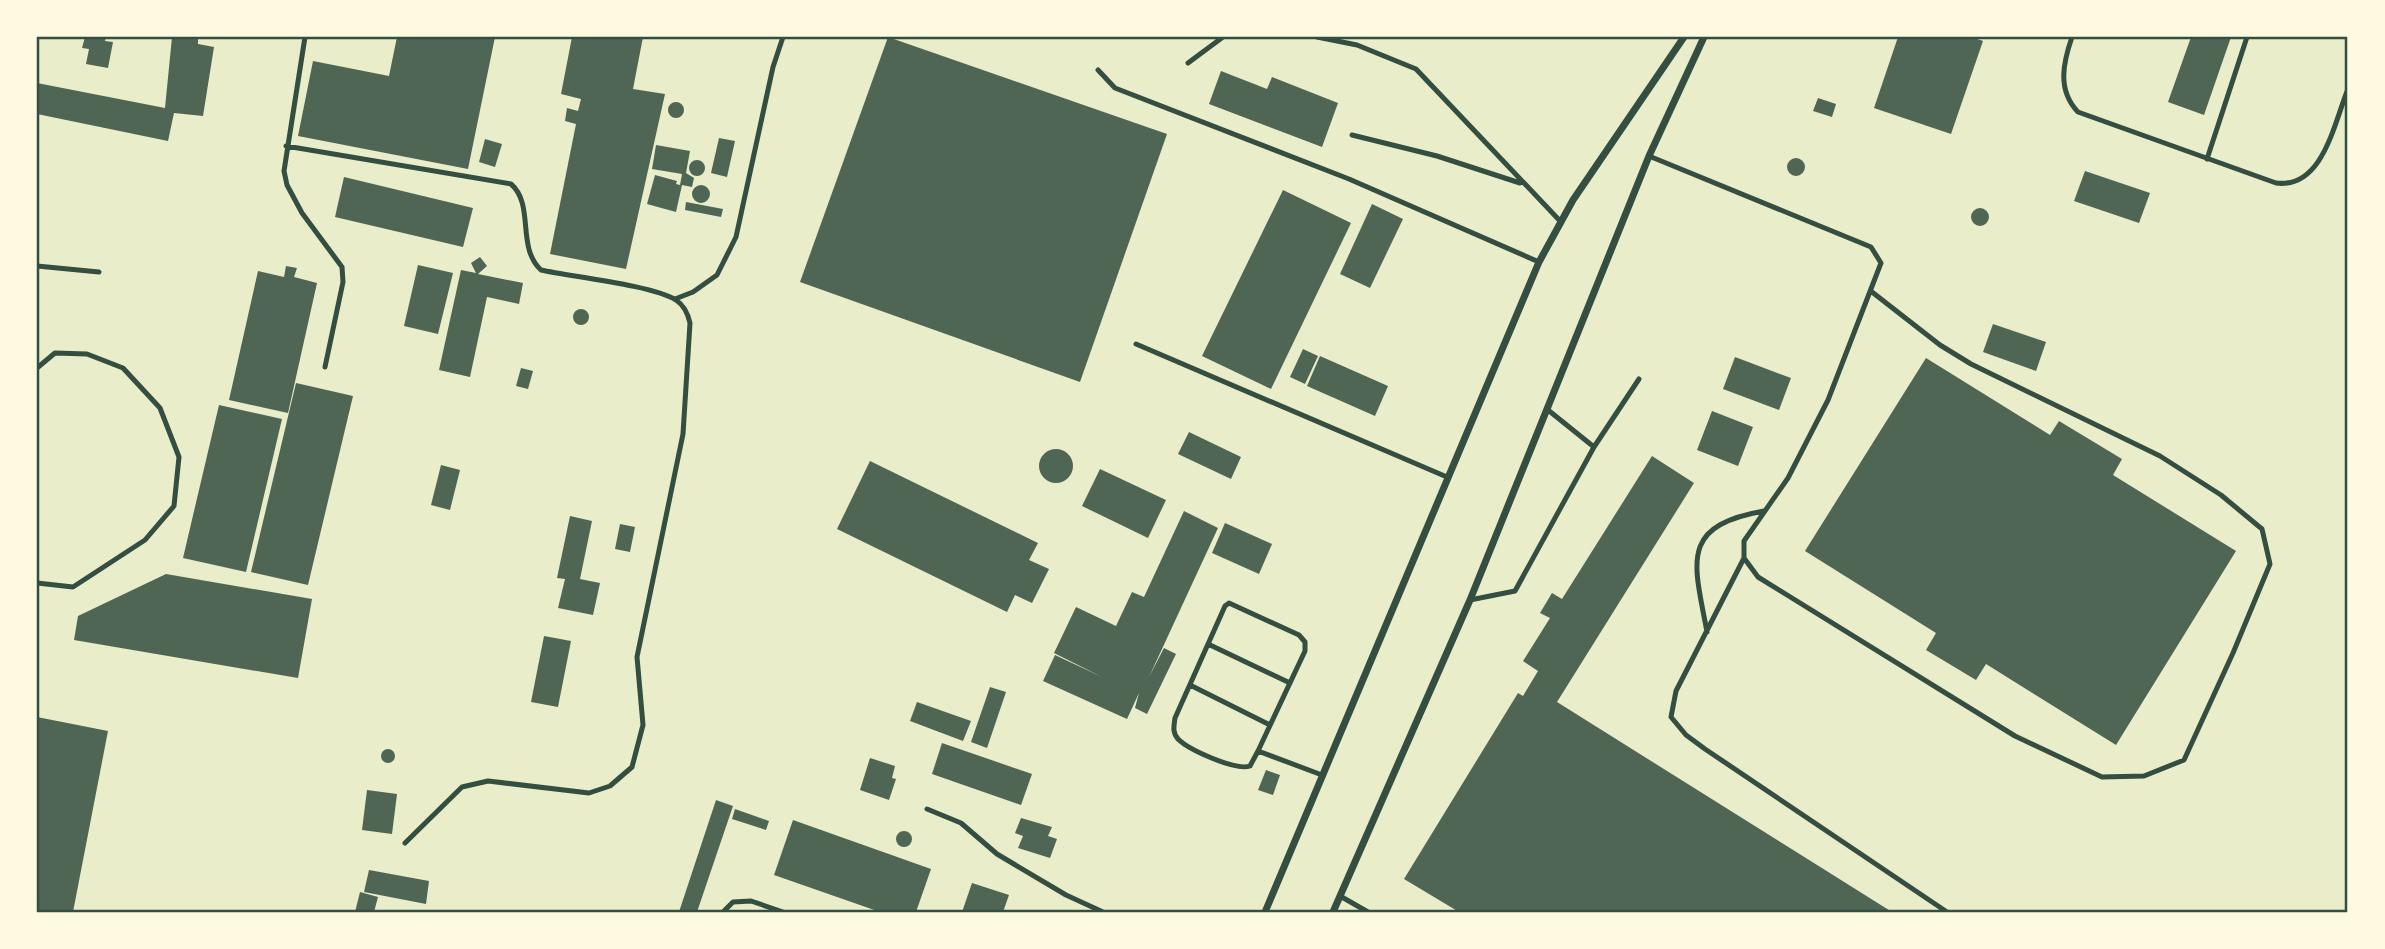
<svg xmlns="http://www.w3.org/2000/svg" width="2385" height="949" viewBox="0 0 2385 949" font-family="Mulish,sans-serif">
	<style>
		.building { fill: #4f6655 }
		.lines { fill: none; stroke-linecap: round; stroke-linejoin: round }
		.service { stroke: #344e41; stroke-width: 5 }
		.minor { stroke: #344e41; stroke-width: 7 }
		.neatline { fill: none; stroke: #344e41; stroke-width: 2.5 }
	</style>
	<rect width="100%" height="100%" fill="#e9edc9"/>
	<path class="building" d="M85 37H106L105 41 113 42 108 68 86 64 89 49 82 48Z
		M172 37H198V44L214 47 203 116 174 113 168 141 37 114V83L165 108Z
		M397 37H495L468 169 298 136 313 61 389 76Z
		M572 37H643L633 89 665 94 626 269 550 254 576 124 565 121 567 108 578 111 581 99 561 94Z
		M888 37 1167 134 1080 382 800 282Z
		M1898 37H1972L1983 41 1951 134 1874 108Z
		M2191 37H2231L2204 115 2168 102Z
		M1221 71 1267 89 1272 77 1338 103 1322 147 1209 104Z
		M1818 98 1836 104 1832 117 1813 111Z
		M668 110a8 8 0 1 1 16 0a8 8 0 1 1-16 0Z
		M719 138 735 141 727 177 711 173Z
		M485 139 502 144 495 167 479 162Z
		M656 145 690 151 686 173 694 178 692 187 682 185 676 212 647 204 655 175 677 181 676 184 680 185 682 174 652 169Z
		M1787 167a9 9 0 1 1 18 0a9 9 0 1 1-18 0Z
		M689 168a8 8 0 1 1 16 0a8 8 0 1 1-16 0Z
		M2085 171 2150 193 2139 223 2074 201Z
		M344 177 473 208 463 247 335 217Z
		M692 194a9 9 0 1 1 18 0a9 9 0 1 1-18 0Z
		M1283 190 1351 223 1271 389 1202 356Z
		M686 202 723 209 721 217 685 210Z
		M1372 204 1403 219 1370 288 1340 274Z
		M1971 217a9 9 0 1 1 18 0a9 9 0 1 1-18 0Z
		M480 257 487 266 478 274 523 283 519 304 487 297 470 377 439 370 461 270 476 273 471 263Z
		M418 265 453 273 438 334 404 326Z
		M286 266 297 268 294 277 317 283 288 413 229 400 258 271 284 277Z
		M573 317a8 8 0 1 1 16 0a8 8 0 1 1-16 0Z
		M1993 324 2046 342 2036 371 1983 352Z
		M1303 349 1318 356 1305 384 1290 377Z
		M1320 356 1388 386 1375 416 1307 386Z
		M1735 357 1791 378 1779 410 1723 389Z
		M1926 358 2050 435 2059 421 2122 459 2113 475 2236 551 2116 745 1986 664 1976 680 1926 650 1936 633 1805 551Z
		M521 368 533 371 528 389 516 386Z
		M296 383 353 396 308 585 251 572Z
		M219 405 282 419 246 572 183 558Z
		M1712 411 1753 427 1738 466 1697 450Z
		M1189 432 1241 457 1231 479 1178 454Z
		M1039 466a17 17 0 1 1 34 0a17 17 0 1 1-34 0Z
		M1652 456 1694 483 1557 702 1892 912H1459L1404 879 1518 693 1523 696 1538 671 1523 661 1550 618 1540 613 1552 593 1562 599Z
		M870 461 1038 543 1029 560 1049 569 1032 603 1015 595 1007 612 837 529Z
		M441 465 460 470 450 510 431 505Z
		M1100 469 1166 500 1148 538 1082 506Z
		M1184 511 1218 528 1149 677 1164 648 1176 654 1147 714 1135 708 1139 693 1127 719 1043 681 1055 655 1102 677 1054 653 1076 607 1116 626 1132 592 1144 597Z
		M570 516 592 521 580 579 600 583 593 615 558 608 565 579 557 578Z
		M1225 523 1272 544 1259 574 1212 553Z
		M620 524 635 527 630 552 615 549Z
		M166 574 312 599 298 678 74 640 78 616Z
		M544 636 571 641 558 707 531 702Z
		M990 687 1006 692 987 748 971 742Z
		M917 702 971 721 963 741 910 721Z
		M37 717 108 731 73 912H37Z
		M942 743 1032 774 1021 805 932 774Z
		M381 756a7 7 0 1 1 14 0a7 7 0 1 1-14 0Z
		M870 758 895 766 892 778 896 779 889 800 860 790Z
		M1266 770 1280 775 1273 795 1258 790Z
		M367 790 397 794 392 834 362 830Z
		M716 800 733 806 697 912H679Z
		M735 809 769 821 766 830 732 819Z
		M1021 818 1052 827 1048 836 1057 839 1050 858 1018 848 1023 836 1015 833Z
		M793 820 931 869 916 912H880L774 875Z
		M896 839a8 8 0 1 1 16 0a8 8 0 1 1-16 0Z
		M369 870 429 881 426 904 364 892Z
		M972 883 1009 895 1003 912H962Z
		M360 892 378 897 374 912H355Z"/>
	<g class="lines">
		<path class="service" d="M305 37 284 171 287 185 302 213 342 267 343 282 325 367
			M1317 37 1357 45 1416 69 1561 222
			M2072 37C2063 63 2057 90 2078 112L2276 183C2323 189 2334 123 2348 89
			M1188 63 1223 37
			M1098 70 1115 88 1349 179 1539 262
			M1352 135 1437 156 1520 183
			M286 146 511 184C535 205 516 247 541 270 573 277 651 285 676 300 685 306 688 314 690 323L683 434 637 657 643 725 632 767 610 786 589 793 488 781 462 787 405 843
			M1649 156 1871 247 1881 263 1828 400 1788 478 1744 541V558L1758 577 2015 736 2102 777 2144 776 2184 760 2233 653 2270 564 2262 529 2221 495 2160 456 1971 364 1940 345 1872 292
			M2207 159 2247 37
			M37 266 99 272
			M675 299 693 292 717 275 736 237 773 67 783 37
			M1136 344 1447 477
			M37 368 55 353 87 354 123 368 160 408 179 457 174 506 145 540 73 587 37 583
			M1594 447 1639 379
			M1744 558 1676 691 1671 717 1686 735 1705 749 1947 912
			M1470 600 1515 591 1594 447 1548 410
			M1707 632C1694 562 1679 526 1764 511
			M1208 644 1290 683
			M1190 685 1270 725
			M1258 751 1250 766C1236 771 1189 750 1178 739 1172 732 1174 726 1175 718L1225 606 1229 603 1299 635 1305 642V651L1258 751 1322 775
			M927 809 961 823 997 854 1066 895 1103 912
			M1340 896 1368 912
			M723 912 733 902 751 901 783 912"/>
		<path class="minor" d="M1265 912 1539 262 1573 200 1684 37
			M1333 912 1470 600 1649 156 1704 37"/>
	</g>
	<rect width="2385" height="949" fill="none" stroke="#fefae0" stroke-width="77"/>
	<rect x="38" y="38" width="2308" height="873" class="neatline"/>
</svg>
